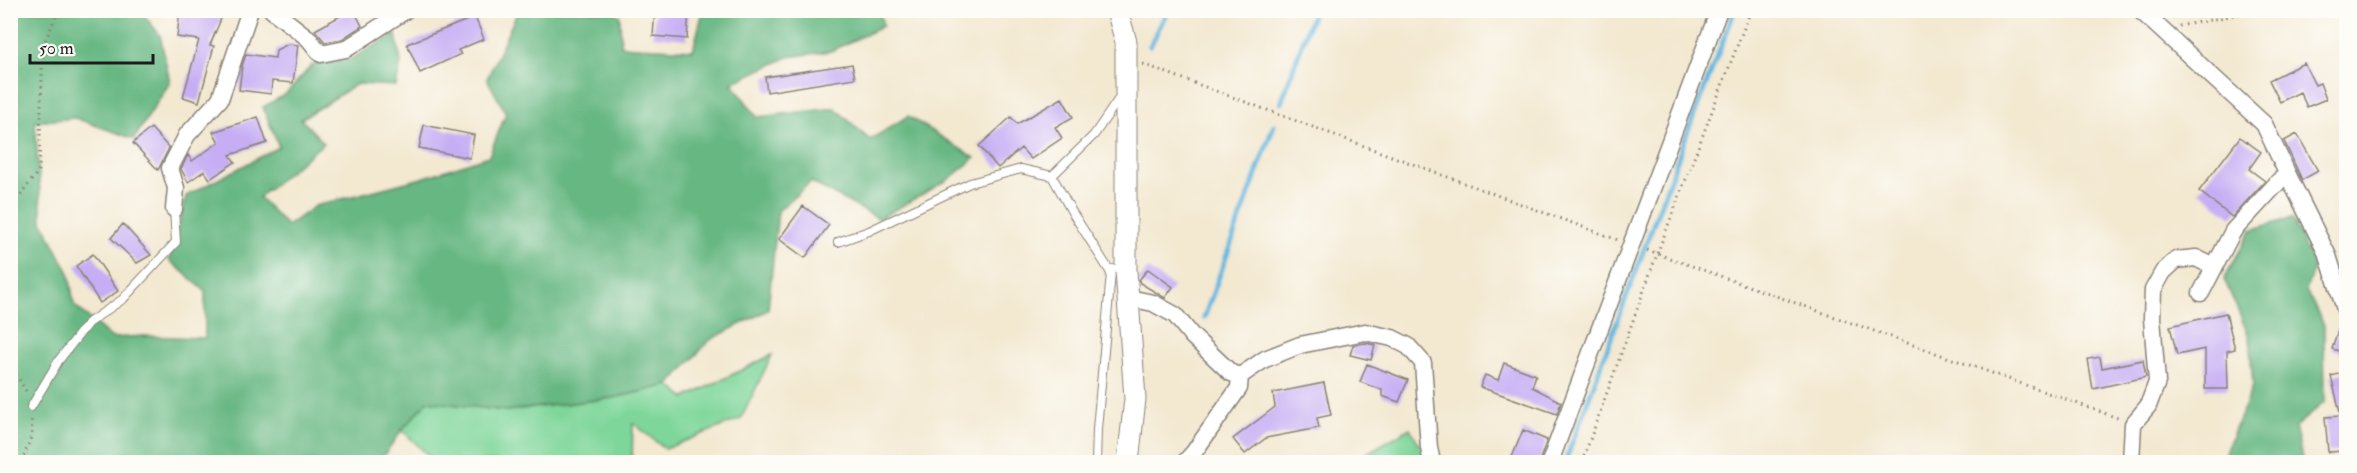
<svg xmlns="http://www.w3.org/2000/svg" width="2357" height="473" viewBox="0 0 2357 473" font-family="'IM FELL Double Pica',serif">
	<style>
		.green { fill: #7ed69a; stroke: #4d795b; stroke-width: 1.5 }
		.forest { fill: #66b782; stroke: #416a4f; stroke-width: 1.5 }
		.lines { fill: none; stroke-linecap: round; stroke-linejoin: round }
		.stream { stroke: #63b7df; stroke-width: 5 }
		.building { fill: #c6adf4 }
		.service-casing { stroke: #888276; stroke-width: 10 }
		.minor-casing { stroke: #888276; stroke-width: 19 }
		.tertiary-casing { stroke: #888276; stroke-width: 23 }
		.path { stroke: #888276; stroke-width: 3; stroke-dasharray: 1.5 4.5; stroke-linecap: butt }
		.service { stroke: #fff; stroke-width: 8 }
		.minor { stroke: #fff; stroke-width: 16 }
		.tertiary { stroke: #fff; stroke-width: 21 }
	</style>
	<rect width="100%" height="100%" fill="#fdfcf7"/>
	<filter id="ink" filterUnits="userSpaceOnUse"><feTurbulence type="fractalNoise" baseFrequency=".0167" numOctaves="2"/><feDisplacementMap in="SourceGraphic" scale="12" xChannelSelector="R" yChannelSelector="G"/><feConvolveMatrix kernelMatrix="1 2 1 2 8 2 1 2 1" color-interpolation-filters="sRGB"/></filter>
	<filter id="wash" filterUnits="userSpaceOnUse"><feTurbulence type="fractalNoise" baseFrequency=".008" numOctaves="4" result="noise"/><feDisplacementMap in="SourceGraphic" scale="24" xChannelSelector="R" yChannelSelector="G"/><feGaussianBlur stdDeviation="1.35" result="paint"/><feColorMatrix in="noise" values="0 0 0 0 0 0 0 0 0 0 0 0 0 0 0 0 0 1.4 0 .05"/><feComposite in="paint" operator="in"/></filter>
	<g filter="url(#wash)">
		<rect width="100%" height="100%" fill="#f3e8d0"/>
		<path class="green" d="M772 355 741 419 665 449 633 423 632 462H435L402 430 428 401 506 411 613 398 669 385 685 398Z
			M1410 428 1429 462H1352Z"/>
		<path class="forest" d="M10 11H141L160 35 170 82 134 139 75 118 35 122 42 221 69 273 74 305 112 338 144 336 205 338V291L169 260 186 196 279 147 263 107 286 94 312 65 349 60 396 34 401 62 396 86 357 84 301 119 324 143 259 197 287 226 315 206 422 178 489 156 506 113 487 79 516 15 525 11H613L620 16 621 46 693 50 703 11H880L883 26 831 51 788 57 732 83 757 117 835 108 870 140 908 116 975 158 948 180 879 219 811 182 778 211 768 310 710 340 669 385 613 398 506 411 428 401 402 430 379 462H11Z
			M2292 218 2314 267 2306 290 2324 325 2325 402 2295 427 2303 462H2218L2224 455 2253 385 2249 336 2224 279 2251 230Z"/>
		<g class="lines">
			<path class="stream" d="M1150 46 1168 10
				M1281 103 1314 10
				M1204 318 1274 125
				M1565 462 1689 128 1735 10"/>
		</g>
		<g id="blocks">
			<path class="building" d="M180 10H213L212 15 221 19 210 45 214 46 199 102 183 97 199 40 177 37Z
				M351 10H354L362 26 342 39 325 42 315 30Z
				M655 10H689L687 39 653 36Z
				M475 17 484 39 458 50 461 54 420 73 407 44Z
				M288 44 298 45 293 83 272 81 271 94 239 90 242 66 246 54 275 58 276 50Z
				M2304 63 2315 85 2320 83 2326 99 2307 107 2300 92 2280 102 2269 80Z
				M852 64 855 78 767 92 765 77Z
				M1062 98 1073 117 1055 127 1062 138 1031 159 1021 148 998 168 979 146 1011 117 1017 124Z
				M258 117 267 143 230 155 235 162 210 179 204 171 188 182 181 169 188 155 192 161 219 142 213 132Z
				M424 125 474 135 470 158 419 148Z
				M151 128 169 148 158 170 133 143Z
				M2297 134 2318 171 2302 180 2284 141Z
				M2240 137 2261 152 2249 169 2265 181 2232 217 2199 191Z
				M803 206 829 225 805 258 779 239Z
				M123 224 151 255 137 263 111 238Z
				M93 254 118 291 100 303 76 266Z
				M1148 269 1173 287 1165 298 1140 283 1139 280Z
				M2226 313 2235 349 2227 351 2228 389H2205V349L2177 355 2170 326Z
				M2341 321 2346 322V353L2332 349Z
				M1365 343 1375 345 1371 360 1350 355 1353 345Z
				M2100 357 2102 368 2143 360 2146 377 2093 389 2088 359Z
				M1504 363 1536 375 1532 387 1561 402 1557 414 1480 387 1485 375 1498 380Z
				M1367 364 1408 380 1399 402 1382 396V390L1360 382Z
				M2346 372V451L2328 452 2325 417 2341 416 2331 376Z
				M1324 383 1331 415 1317 418 1319 428 1266 438 1245 454 1233 439 1275 407 1273 393Z
				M1523 430 1547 440 1539 462H1510Z"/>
		</g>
	</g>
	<g filter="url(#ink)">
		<use href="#blocks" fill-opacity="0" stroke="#888276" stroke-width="1.5"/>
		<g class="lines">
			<defs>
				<path id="service" d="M1052 176 1094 135 1120 97
					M838 242 869 231 970 183 1021 169 1052 176 1072 212 1111 273
					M31 407 59 360 88 323 123 299 176 242 174 209
					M1096 462 1097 429 1111 273 1113 269"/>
				<path id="minor" d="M272 10 308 38 321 54 346 49 406 10
					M2140 10 2264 124 2288 175
					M174 209 176 188 170 168 187 135 220 99 250 10
					M2201 293 2233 231 2280 180 2288 175 2328 256 2346 312
					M1129 298 1153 303 1175 315 1192 336 1231 373 1240 376 1265 359 1300 345 1365 332 1392 338 1408 346 1423 363 1429 448 1432 462
					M1185 462 1194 452 1239 388 1240 376
					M1550 462 1719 10
					M2131 462 2133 424 2148 406 2157 382 2152 318 2153 290 2163 272 2176 260 2196 258 2214 267"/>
				<path id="tertiary" d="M1117 10 1126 42V270L1135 399 1128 462"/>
			</defs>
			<use href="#service" class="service-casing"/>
			<use href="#minor" class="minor-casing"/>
			<use href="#tertiary" class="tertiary-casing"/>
			<path class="path" d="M2179 26 2261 10
				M1143 64 1618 240
				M10 210 39 170 43 45 59 10
				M1647 250 2118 418
				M10 364 26 391
				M22 462 32 434 31 418
				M1582 462 1657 254 1751 10"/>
			<use href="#service" class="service"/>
			<use href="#minor" class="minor"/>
			<use href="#tertiary" class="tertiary"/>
		</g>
	</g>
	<rect width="2357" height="473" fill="none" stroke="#fdfcf7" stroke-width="36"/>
	<path d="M30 54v9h123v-9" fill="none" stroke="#1c1c1c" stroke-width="3"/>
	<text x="39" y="54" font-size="18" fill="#1c1c1c" stroke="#fdfcf7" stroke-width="4.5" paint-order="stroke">50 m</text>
</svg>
